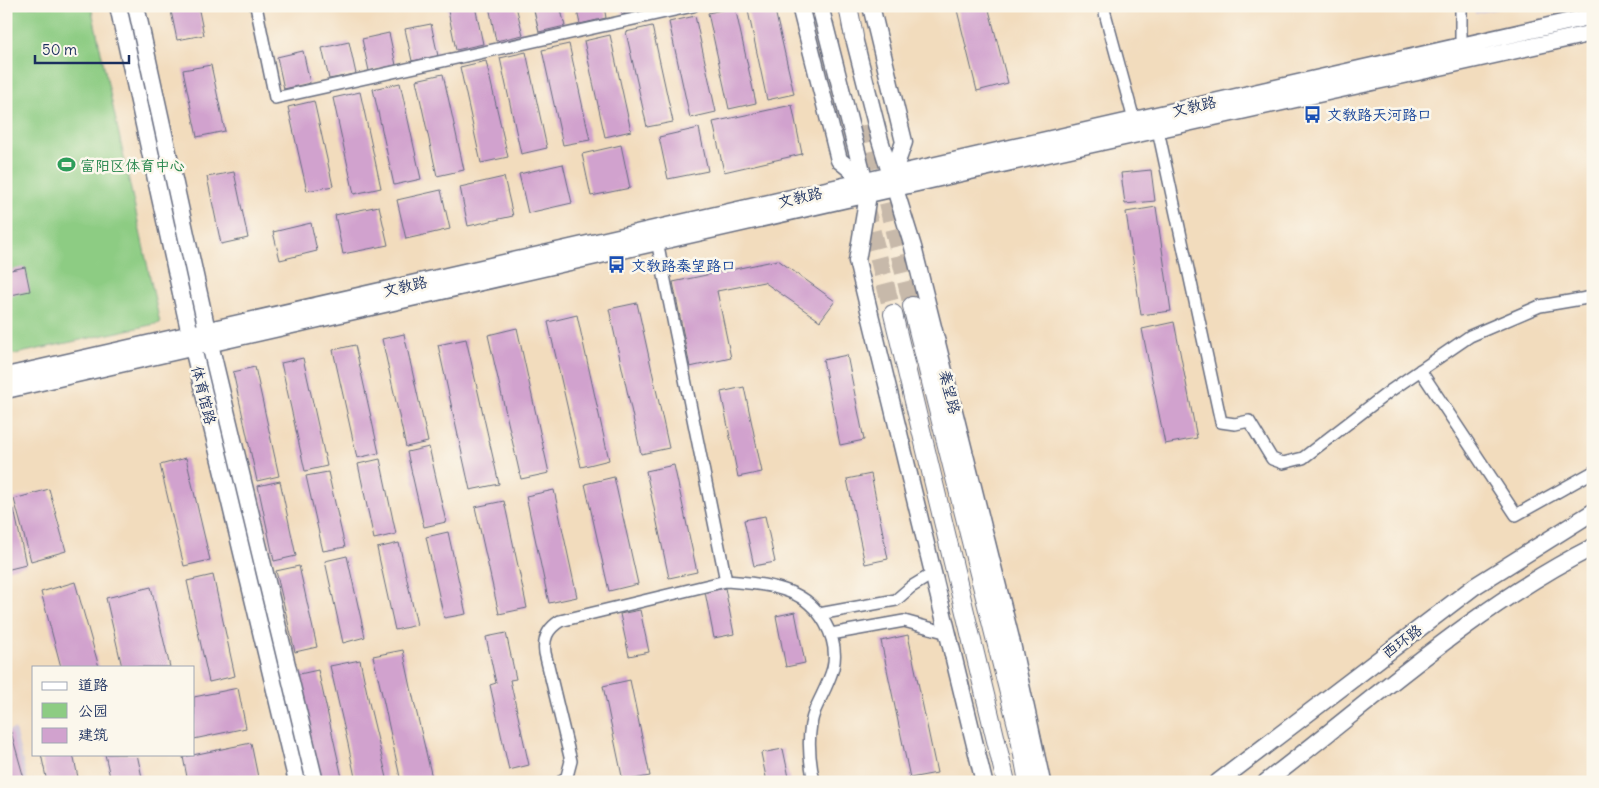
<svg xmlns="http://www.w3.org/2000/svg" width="1599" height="788" viewBox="0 0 1599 788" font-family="Delius,'LXGW WenKai TC',sans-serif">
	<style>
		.industrial { fill: #cbbfd5 }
		.green { fill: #8dcc83; stroke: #547e70 }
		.building { fill: #d1a2ce }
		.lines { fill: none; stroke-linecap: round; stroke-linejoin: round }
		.primary-tunnel { stroke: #c7b9aa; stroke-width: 18; stroke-dasharray: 18 9; stroke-linecap: butt }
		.street-casing { stroke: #666c7f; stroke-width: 14 }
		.secondary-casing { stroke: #666c7f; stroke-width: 19 }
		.primary-casing { stroke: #666c7f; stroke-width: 20 }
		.street { stroke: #fff; stroke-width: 11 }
		.secondary { stroke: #fff; stroke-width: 16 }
		.primary { stroke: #fff; stroke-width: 18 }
		.labels { text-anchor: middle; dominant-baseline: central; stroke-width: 5; stroke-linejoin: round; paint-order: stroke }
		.street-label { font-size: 15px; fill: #1b2f5e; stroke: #fbf7ec }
		.transit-label { font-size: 15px; fill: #164399; stroke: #fbf7ec; text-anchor: start }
		.leisure-label { font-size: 15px; fill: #27864d; stroke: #fbf7ec; text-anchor: start }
	</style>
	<rect width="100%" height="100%" fill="#fbf7ec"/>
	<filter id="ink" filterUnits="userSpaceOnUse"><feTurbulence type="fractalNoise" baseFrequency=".02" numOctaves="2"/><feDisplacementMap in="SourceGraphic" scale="10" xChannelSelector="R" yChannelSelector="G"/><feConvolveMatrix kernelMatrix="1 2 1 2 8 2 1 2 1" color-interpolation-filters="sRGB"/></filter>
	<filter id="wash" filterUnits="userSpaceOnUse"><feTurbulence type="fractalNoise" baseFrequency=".0096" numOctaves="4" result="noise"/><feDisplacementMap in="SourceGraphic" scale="20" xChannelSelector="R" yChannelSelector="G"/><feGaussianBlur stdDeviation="1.12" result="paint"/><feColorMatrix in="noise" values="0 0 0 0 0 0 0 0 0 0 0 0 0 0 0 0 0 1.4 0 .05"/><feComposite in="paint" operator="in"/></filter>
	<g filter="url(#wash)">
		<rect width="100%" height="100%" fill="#f2dcbd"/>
		<path class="industrial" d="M1475 6H1512L1475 14Z
			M15 729 28 782H6V731Z"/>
		<path class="green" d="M6 6H91L160 323 6 356Z"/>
		<g id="blocks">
			<path class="building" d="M170 6H198L204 35 177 40Z
				M447 6H475L483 44 456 50Z
				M489 6H516L523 35 496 41Z
				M533 6H560L565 26 539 32Z
				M576 6H604L606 18 580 24Z
				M620 6H648V8L622 14Z
				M747 6H774L794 94 767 100Z
				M956 6H988L1008 83 977 91Z
				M735 7 756 103 729 109 708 13Z
				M695 16 716 112 690 118 669 22Z
				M431 24 438 56 412 61 405 29Z
				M652 26 673 122 647 127 626 32Z
				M389 33 396 65 369 71 362 39Z
				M610 35 631 131 605 137 584 41Z
				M349 42 356 74 329 79 322 48Z
				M569 44 590 140 563 145 542 50Z
				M303 51 310 83 284 89 277 57Z
				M526 52 547 148 521 154 500 58Z
				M486 61 508 157 481 163 460 67Z
				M211 65 225 131 197 137 183 70Z
				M443 74 464 170 437 176 416 80Z
				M400 83 421 179 394 185 373 89Z
				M360 92 381 188 354 194 333 98Z
				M314 101 333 186 307 191 288 107Z
				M792 105 802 154 724 172 713 122Z
				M699 128 708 171 668 179 659 137Z
				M621 145 630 188 591 196 582 154Z
				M563 164 572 203 528 213 519 174Z
				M1151 170 1155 201 1125 204 1121 173Z
				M234 172 248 238 221 244 207 177Z
				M504 177 513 216 468 226 460 187Z
				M441 190 450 229 406 239 397 200Z
				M379 206 388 245 343 254 335 215Z
				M1156 207 1171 311 1141 315 1126 212Z
				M311 223 317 251 280 260 273 232Z
				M778 260 835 301 820 321 764 282 717 291 731 358 690 367 673 282Z
				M25 267 30 291 6 296V271Z
				M637 303 669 448 641 454 609 309Z
				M577 315 609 460 581 467 548 322Z
				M1174 322 1197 438 1165 444 1142 329Z
				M517 328 549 473 521 479 488 335Z
				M404 334 428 442 406 447 382 339Z
				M466 339 499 484 470 490 438 345Z
				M355 345 379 453 357 458 333 350Z
				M847 355 864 440 840 445 823 360Z
				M303 358 327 466 305 471 281 363Z
				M255 367 279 476 257 481 233 372Z
				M744 387 762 472 738 477 721 392Z
				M429 447 446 522 424 527 407 452Z
				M186 458 210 560 184 566 160 465Z
				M380 459 396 534 374 539 358 464Z
				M674 465 697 572 669 578 646 471Z
				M328 472 345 547 323 551 306 476Z
				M871 474 888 559 865 564 847 479Z
				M614 477 638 584 609 591 585 484Z
				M280 481 296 556 274 561 258 486Z
				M49 489 66 551 31 561 14 499Z
				M554 490 577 597 549 603 526 496Z
				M504 501 527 608 499 614 475 507Z
				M14 509 26 565 6 570V511Z
				M765 516 775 562 754 566 744 520Z
				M448 532 466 614 444 618 426 537Z
				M399 543 417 625 395 630 377 548Z
				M347 556 365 637 343 643 325 561Z
				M299 566 317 647 295 652 276 571Z
				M213 575 235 676 209 682 187 581Z
				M75 582 99 667H61L41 592Z
				M151 587 170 667H122L106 598Z
				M725 588 734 634 714 638 705 592Z
				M640 610 649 652 629 656 620 614Z
				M795 612 805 663 786 667 776 616Z
				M506 633 516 679 510 680 529 765 509 770 490 685 496 683 486 637Z
				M908 635 937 773 910 778 881 641Z
				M403 650 413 697 433 782H401L384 703 373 656Z
				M360 660 370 707 388 782H356L348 744 330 666Z
				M318 670 343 782H319L295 675Z
				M630 680 650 776 623 781 603 686Z
				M238 688 246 728 194 739V697Z
				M11 732 25 782H6V733Z
				M251 743 259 782H188L183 757Z
				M783 749 790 782H767L761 753Z
				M41 754H73L79 782H47Z
				M105 754H137L143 782H111Z"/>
		</g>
	</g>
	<g filter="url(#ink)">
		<use href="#blocks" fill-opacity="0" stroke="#666c7f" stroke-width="1"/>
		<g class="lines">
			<path class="primary-tunnel" d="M868 124 912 306
				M865 205 893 314"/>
			<defs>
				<path id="street" d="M256 6 275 98 693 6
					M1103 6 1134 120
					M1461 6V45
					M1158 130 1221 422 1235 424 1249 421 1272 459 1283 463 1303 458 1390 391 1470 336 1540 306 1593 297
					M657 241 726 581
					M1420 370 1516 515 1593 472
					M819 614 896 600 911 587 934 573
					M831 634 904 621 948 633
					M561 782 567 776 571 761 545 653C543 639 547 629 560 621L726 581C747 583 770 584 790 592 819 603 840 638 833 668 829 683 821 696 815 710 806 733 809 759 814 782"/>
				<path id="secondary" d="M118 6 193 348 297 782
					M136 6 210 344 315 782
					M800 6 839 160 865 181
					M820 6 868 195 857 261 984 782
					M871 6 904 142 892 176
					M851 26 880 140 913 247 1011 639 1042 782
					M6 376 1593 16
					M6 390 957 174 1593 33
					M1218 782 1475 586 1593 512
					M1266 782C1372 701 1473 608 1593 547"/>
				<path id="primary" d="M848 6 854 37
					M912 306 1019 733 1028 782
					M893 314 1006 782"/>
			</defs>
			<use href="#street" class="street-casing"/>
			<use href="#secondary" class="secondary-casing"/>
			<use href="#primary" class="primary-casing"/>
			<use href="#street" class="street"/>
			<use href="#secondary" class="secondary"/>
			<use href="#primary" class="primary"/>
		</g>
	</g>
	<defs>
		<symbol id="bus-bare" viewBox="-9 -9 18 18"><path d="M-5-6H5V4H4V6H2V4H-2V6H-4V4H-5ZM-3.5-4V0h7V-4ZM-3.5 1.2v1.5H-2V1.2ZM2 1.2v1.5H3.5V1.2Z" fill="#1a4fb4" stroke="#fbf7ec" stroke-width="2.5" paint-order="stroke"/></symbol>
		<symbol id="stadium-bare" viewBox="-9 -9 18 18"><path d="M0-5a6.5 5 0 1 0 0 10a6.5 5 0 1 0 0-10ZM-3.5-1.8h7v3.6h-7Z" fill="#2e9e5b" stroke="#fbf7ec" stroke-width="2.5" paint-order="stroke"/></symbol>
	</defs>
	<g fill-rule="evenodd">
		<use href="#bus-bare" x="1300" y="102" width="25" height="25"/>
		<use href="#stadium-bare" x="54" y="152" width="25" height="25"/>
		<use href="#bus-bare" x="604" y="252" width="25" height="25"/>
	</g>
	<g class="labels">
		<g class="street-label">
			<text transform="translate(1194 106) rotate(-13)">文教路</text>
			<text transform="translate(800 197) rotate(-13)">文教路</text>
			<text transform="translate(405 286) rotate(-13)">文教路</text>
			<text transform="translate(950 392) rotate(76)">秦望路</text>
			<text transform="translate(204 395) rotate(76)">体育馆路</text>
			<text transform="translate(1402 641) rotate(-37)">西环路</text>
		</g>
		<g class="transit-label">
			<text x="1327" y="114">文教路天河路口</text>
			<text x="631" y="265">文教路秦望路口</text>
		</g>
		<g class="leisure-label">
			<text x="80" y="165">富阳区体育中心</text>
		</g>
	</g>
	<rect width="1599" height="788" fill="none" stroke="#fbf7ec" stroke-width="25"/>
	<rect x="32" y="666" width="162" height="90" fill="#fbf7ec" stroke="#a1a7b3"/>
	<rect x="42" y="682" width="25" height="8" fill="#ffffff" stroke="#a1a7b3"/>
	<text x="78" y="690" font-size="15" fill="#1b2f5e">道路</text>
	<rect x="42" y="703" width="25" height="15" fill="#8dcc83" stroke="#a1a7b3"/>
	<text x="78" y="716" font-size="15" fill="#1b2f5e">公园</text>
	<rect x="42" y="728" width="25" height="15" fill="#d1a2ce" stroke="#a1a7b3"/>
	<text x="78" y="740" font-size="15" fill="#1b2f5e">建筑</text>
	<path d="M35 55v8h94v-8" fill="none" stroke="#1b2f5e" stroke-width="2.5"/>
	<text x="42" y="55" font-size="15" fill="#1b2f5e" stroke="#fbf7ec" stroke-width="4" paint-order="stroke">50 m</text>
</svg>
